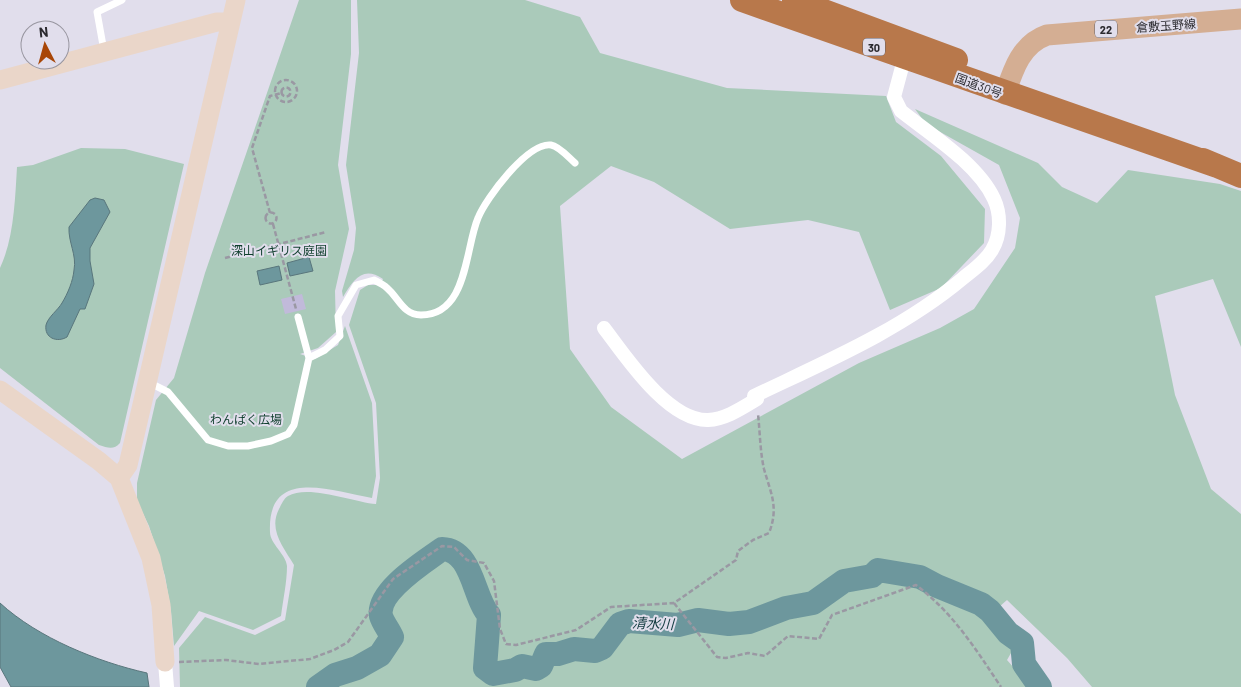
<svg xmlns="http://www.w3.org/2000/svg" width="1241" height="687" viewBox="0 0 1241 687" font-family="Barlow,'Noto Sans JP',sans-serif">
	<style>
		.green { fill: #aacaba }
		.water { fill: #6d979d; stroke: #59767c }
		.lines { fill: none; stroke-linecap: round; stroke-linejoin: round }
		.river { stroke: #6d979d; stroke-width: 24 }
		.building { fill: #c1bada }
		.path { stroke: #9a98a3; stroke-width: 2.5; stroke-dasharray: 5 2.5; stroke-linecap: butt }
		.lane { stroke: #fff; stroke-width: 7 }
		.street { stroke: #fff; stroke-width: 14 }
		.secondary { stroke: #ead6c9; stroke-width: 19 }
		.primary { stroke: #d4ae93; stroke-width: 21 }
		.highway { stroke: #b8784b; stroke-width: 24 }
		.labels { text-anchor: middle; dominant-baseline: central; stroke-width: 4; stroke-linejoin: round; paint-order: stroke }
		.shield { fill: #e1deec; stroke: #615f67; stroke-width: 1 }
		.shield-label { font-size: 11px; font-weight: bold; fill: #2a292e }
		.street-label { font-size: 12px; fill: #2a292e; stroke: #e1deec }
		.park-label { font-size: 12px; fill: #0f3f2d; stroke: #e1deec }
		.water-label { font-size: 14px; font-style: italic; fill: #113a3f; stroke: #e1deec }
	</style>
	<rect width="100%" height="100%" fill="#e1deec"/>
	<path class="green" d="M299 0H351V54L338 165 349 229 335 291 336 332 318 348 300 354 315 359 338 345 345 326 372 403 376 476 372 498C332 491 267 466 270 532 270 544 286 554 287 566 287 582 283 600 281 616L253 630 199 611 174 646 171 611 165 576 149 526 137 501V483L156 400 174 378 205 273Z
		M357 0H525L580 17 600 53 727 88 886 96 896 122 941 156 985 209 984 243 941 288 890 310 859 232 808 220 730 229 654 182 611 166 560 206 570 349 611 407 682 459 859 363 940 328 974 309 1015 248 1020 218 999 165 926 124 915 109 1038 163 1062 187 1097 203 1128 170 1220 184 1241 191V347L1213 279 1155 296 1175 395 1211 489 1241 514V687H1092L1067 658 1007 600 991 614 999 630 1015 646 1007 660 1031 687H180L179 648 205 617 255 635 285 620 294 565C284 548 268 530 279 509 281 505 284 498 288 496 308 484 353 502 376 504L380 478 376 403 349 325 360 290 368 285H380L383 279C363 265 353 280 343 297L342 291 354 250 356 228 346 165 359 53Z
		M81 148 125 149 184 164 120 443C114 450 108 448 99 445L0 368V268C14 238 15 200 17 167L33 165Z"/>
	<path class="water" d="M95 198 104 200 110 212 90 248V261L94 284 85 309H80L67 337C57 343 44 338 46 325 48 317 58 310 62 303 68 293 73 281 74 270 77 255 68 242 69 227L90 200Z
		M309 257 313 271 290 276 287 263Z
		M279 266 282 280 260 285 257 271Z
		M0 603C38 638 98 662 147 673L149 687H11L0 667Z"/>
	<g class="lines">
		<path class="river" d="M318 687 335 675 357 668 380 655 392 637C389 630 383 623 381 616 376 591 426 561 442 549 473 550 473 598 489 615L485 668 493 674 515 670 522 666 536 669 541 666 546 654H558L574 649 595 651 602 648 620 624 629 621 678 625 698 620 729 624 749 622 786 608 813 603 844 581 872 576 878 570 920 577 937 586 981 604 990 611 1008 633 1022 643 1024 664 1040 687"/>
	</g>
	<path class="building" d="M302 294 306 309 285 314 281 299Z"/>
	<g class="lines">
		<path class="path" d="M275 91a11 11 0 1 1 22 0a11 11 0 1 1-22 0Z
			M281.5 92a4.5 4.5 0 1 1 9 0a4.5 4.5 0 1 1-9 0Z
			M265.5 218a5.5 5.5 0 1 1 11 0a5.5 5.5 0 1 1-11 0Z
			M270 213 252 148 270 96 282 93
			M273 224 296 309
			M225 258 326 232
			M674 603 717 657 726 658 748 653 765 656 788 636 819 639 832 615 916 585C954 614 975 648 1001 687
			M179 662 226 660 259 664 310 659 334 650 348 642 393 579 442 546 454 547 467 560 484 563 494 581 500 629 506 644 516 645 576 630 611 607 674 603 736 560 738 551 753 540 769 533C779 507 771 494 764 469 760 451 760 432 758 414"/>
		<path class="lane" d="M104 51 97 12 122 0
			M298 317 309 358
			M148 382 168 392 208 440 228 446H248L271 441 288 434 294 425 309 358 325 350 340 336 338 316 356 285 374 280C378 282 383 284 387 288 398 297 403 315 421 315 468 315 465 248 478 218 486 198 528 142 551 145 559 146 569 158 575 163"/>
		<path class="street" d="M604 328C626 357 668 421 708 420 726 419 742 408 757 399L754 396C825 362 901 330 962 279 973 270 985 262 992 250 1001 235 1001 214 994 199 978 164 930 134 901 111L894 97 906 52
			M165 662 167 687"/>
		<path class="secondary" d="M0 80 217 22H230
			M0 390 99 461 119 478 151 558 161 605 165 662
			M119 478 128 465 236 0"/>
		<path class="primary" d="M1005 94C1013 70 1021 44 1047 35L1241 19"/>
		<path class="highway" d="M742 0 1217 166
			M794 0 956 60
			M1203 160 1241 176"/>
	</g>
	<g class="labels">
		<g class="shield">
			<rect x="1095" y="20.5" width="22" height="17" rx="4"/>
			<rect x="863" y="38.5" width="22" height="17" rx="4"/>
		</g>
		<g class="shield-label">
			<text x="1106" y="29">22</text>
			<text x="874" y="47">30</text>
		</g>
		<g class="street-label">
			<text transform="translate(1166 25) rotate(-4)">倉敷玉野線</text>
			<text transform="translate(979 85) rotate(20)">国道30号</text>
		</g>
		<g class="park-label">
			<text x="279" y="250">深山イギリス庭園</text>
			<text x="246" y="419">わんぱく広場</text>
		</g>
		<g class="water-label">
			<text transform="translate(653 623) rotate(2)">清水川</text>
		</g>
	</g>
	<g transform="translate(45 45) rotate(354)"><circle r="24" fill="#e1deec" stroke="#9896a0"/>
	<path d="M0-4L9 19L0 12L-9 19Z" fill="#a84607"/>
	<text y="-8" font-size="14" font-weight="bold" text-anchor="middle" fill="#2a292e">N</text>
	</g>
</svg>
